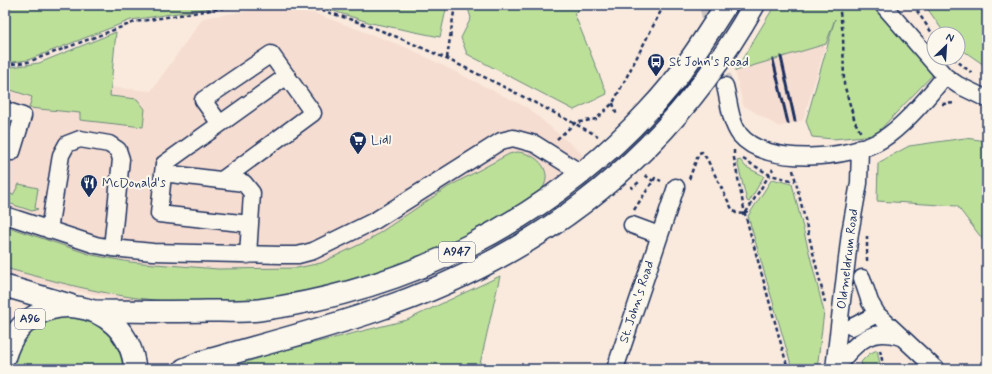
<svg xmlns="http://www.w3.org/2000/svg" width="992" height="374" viewBox="0 0 992 374" font-family="Mynerve,sans-serif">
	<style>
		.built { fill: #f6ddd1 }
		.green { fill: #bde099; stroke: #6c887c }
		.lines { fill: none; stroke-linecap: round; stroke-linejoin: round }
		.minor-tunnel { stroke: #cdc5c4; stroke-width: 16; stroke-dasharray: 16 8; stroke-linecap: butt }
		.minor-casing { stroke: #1b2f5e; stroke-width: 19 }
		.major-casing { stroke: #1b2f5e; stroke-width: 24 }
		.path { stroke: #1b2f5e; stroke-width: 2.5; stroke-dasharray: 4 3; stroke-linecap: butt }
		.minor { stroke: #fbf7ec; stroke-width: 16 }
		.major { stroke: #fbf7ec; stroke-width: 21 }
		.rail { stroke: #1b2f5e; stroke-width: 3 }
		.labels { text-anchor: middle; dominant-baseline: central; stroke-width: 4; stroke-linejoin: round; paint-order: stroke }
		.shield { fill: #fbf7ec; stroke: #5e6b89; stroke-width: 1 }
		.shield-label { font-size: 12px; font-weight: bold; fill: #1b2f5e }
		.poi-label { font-size: 13px; fill: #1b2f5e; stroke: #fbf7ec; text-anchor: start }
		.street-label { font-size: 13px; fill: #1b2f5e; stroke: #fbf7ec }
	</style>
	<rect width="100%" height="100%" fill="#faeadd"/>
	<filter id="ink" filterUnits="userSpaceOnUse"><feTurbulence type="fractalNoise" baseFrequency=".025" numOctaves="2"/><feDisplacementMap in="SourceGraphic" scale="8" xChannelSelector="R" yChannelSelector="G"/><feConvolveMatrix kernelMatrix="1 2 1 2 8 2 1 2 1" color-interpolation-filters="sRGB"/></filter>
	<g filter="url(#ink)">
		<path class="built" d="M259 9 314 13 408 48 528 108 587 158 502 222 279 300 130 302 31 281 5 274V77L151 91 203 18Z
			M826 44 803 120 779 127 743 105 735 71Z"/>
		<path class="green" d="M5 5H231L131 20 28 60 5 63Z
			M315 5H447L440 37 371 23Z
			M467 5H587L574 13 607 94 574 110 467 54 461 38 471 18Z
			M775 5H836L837 9 839 5H877L939 68 875 135 833 139 812 137 806 121 835 19 826 44 735 71Z
			M925 5H987V67L958 47V34H945Z
			M116 32 110 96 137 99 145 109 143 127 80 120V113L29 108 32 97 5 88V68L39 63Z
			M965 138 987 141V245L957 206 877 201 878 163 909 146Z
			M517 152C538 153 556 173 540 192 536 197 528 201 522 205 416 275 281 311 154 300 103 295 54 281 5 268V226L92 255 130 262 218 269 297 268 321 263 369 240 448 187 509 154Z
			M740 160 746 167 764 176 749 202 747 201 737 161Z
			M772 179 792 184 824 312 817 369H791L790 361 748 216Z
			M19 184 38 188 35 208 38 209 32 211 5 202V191L13 195Z
			M500 276 480 364 476 369H226L273 353 407 320Z
			M77 317C107 325 118 339 124 369H13C16 348 31 322 55 318 62 317 69 318 77 317Z
			M877 350 881 369H863L861 362 869 354Z"/>
		<g class="lines">
			<path class="minor-tunnel" d="M707 5 725 86"/>
			<defs>
				<path id="minor" d="M883 5 945 76 958 85 987 99
					M725 86C729 101 730 122 740 135 766 167 852 159 883 139 905 125 929 96 945 76
					M5 110 23 116 12 152 5 150
					M220 124 203 100 271 54 313 113 222 180
					M163 173 244 183 252 193 248 255
					M5 215 96 245 112 248 153 252 282 255H298L313 251 376 220 501 141 513 138 535 144 581 173
					M250 224 159 214 164 164 287 76
					M632 225 659 235
					M49 230 61 155 67 144 80 139 109 144 118 150 121 159 112 248
					M862 278 870 302 877 314 936 369
					M852 327 877 314
					M615 369 676 187
					M834 369 850 233 859 183 860 148
					M835 369C854 345 869 325 903 338"/>
				<path id="major" d="M5 286 70 305
					M95 311C133 311 170 312 207 311 224 311 242 312 259 310 408 290 547 221 649 110 679 79 703 41 726 5
					M5 356C27 283 128 294 135 369
					M184 369 201 362C260 345 320 330 378 310 541 255 669 156 754 5"/>
			</defs>
			<use href="#minor" class="minor-casing"/>
			<use href="#major" class="major-casing"/>
			<path class="path" d="M287 5C324 8 362 23 397 37 466 66 532 101 598 136
				M839 5 843 34 844 84 855 122 861 133
				M913 5 934 36
				M447 58 455 5
				M953 58 972 73
				M5 65 28 62 135 22 243 5
				M613 103 617 116
				M942 104 956 103
				M557 139 575 123 596 119 613 103 664 5
				M734 150V158L745 214 788 369
				M743 159 770 175 795 181
				M793 170 825 302
				M645 175 653 181
				M689 179 699 153 702 152 707 159 732 209 736 213 745 214 773 169
				M631 186 632 188 639 182
				M634 210 655 178 661 181
				M867 236V263
				M880 350 884 369"/>
			<use href="#minor" class="minor"/>
			<use href="#major" class="major"/>
			<path class="rail" d="M781 57 795 121
				M773 60 788 123"/>
		</g>
	</g>
	<defs>
		<symbol id="bus-pin" viewBox="-11 -11 22 30"><path d="M0 17L-7.5 6A9.5 9.5 0 1 1 7.5 6Z" fill="#1b2f5e" stroke="#fbf7ec"/><path d="M-5-6H5V4H4V6H2V4H-2V6H-4V4H-5ZM-3.5-4V0h7V-4ZM-3.5 1.2v1.5H-2V1.2ZM2 1.2v1.5H3.5V1.2Z" fill="#fff"/></symbol>
		<symbol id="supermarket-pin" viewBox="-11 -11 22 30"><path d="M0 17L-7.5 6A9.5 9.5 0 1 1 7.5 6Z" fill="#1b2f5e" stroke="#fbf7ec"/><path d="M-6-5.5h2.5l.6 2H6L4.5 2H-2.5L-4.4-4H-6ZM-1.5 3.2a1.3 1.3 0 1 0 .1 0ZM3 3.2a1.3 1.3 0 1 0 .1 0Z" fill="#fff"/></symbol>
		<symbol id="restaurant-pin" viewBox="-11 -11 22 30"><path d="M0 17L-7.5 6A9.5 9.5 0 1 1 7.5 6Z" fill="#1b2f5e" stroke="#fbf7ec"/><path d="M-5-6h1v4h1v-4h1v4h1v-4h1v5L-1.5 .5V6h-2V.5L-5-1ZM5-6V6H3V1.5H1.5Q1.5-4 5-6Z" fill="#fff"/></symbol>
	</defs>
	<g fill-rule="evenodd">
		<use href="#bus-pin" x="646" y="52" width="20" height="27"/>
		<use href="#supermarket-pin" x="348" y="130" width="20" height="27"/>
		<use href="#restaurant-pin" x="79" y="173" width="20" height="27"/>
	</g>
	<g class="labels">
		<g class="shield">
			<rect x="439" y="242" width="36" height="20" rx="3"/>
			<rect x="15" y="309" width="30" height="20" rx="3"/>
		</g>
		<g class="shield-label">
			<text x="457" y="252">A947</text>
			<text x="30" y="319">A96</text>
		</g>
		<g class="poi-label">
			<text x="669" y="62">St John's Road</text>
			<text x="371" y="140">Lidl</text>
			<text x="102" y="183">McDonald's</text>
		</g>
		<g class="street-label">
			<text transform="translate(848 259) rotate(-83)">Oldmeldrum Road</text>
			<text transform="translate(637 302) rotate(-72)">St. John's Road</text>
		</g>
	</g>
	<rect width="992" height="374" fill="none" stroke="#fbf7ec" stroke-width="20"/>
	<rect x="10" y="10" width="972" height="354" fill="none" stroke="#1b2f5e" stroke-width="1.5" filter="url(#ink)"/>
	<g transform="translate(946 46) rotate(25)"><circle r="19" fill="#fbf7ec" stroke="#a1a7b3"/>
	<path d="M0-3L7 15L0 10L-7 15Z" fill="#1b2f5e"/>
	<text y="-6" font-size="11" font-weight="bold" text-anchor="middle" fill="#1b2f5e">N</text>
	</g>
</svg>
